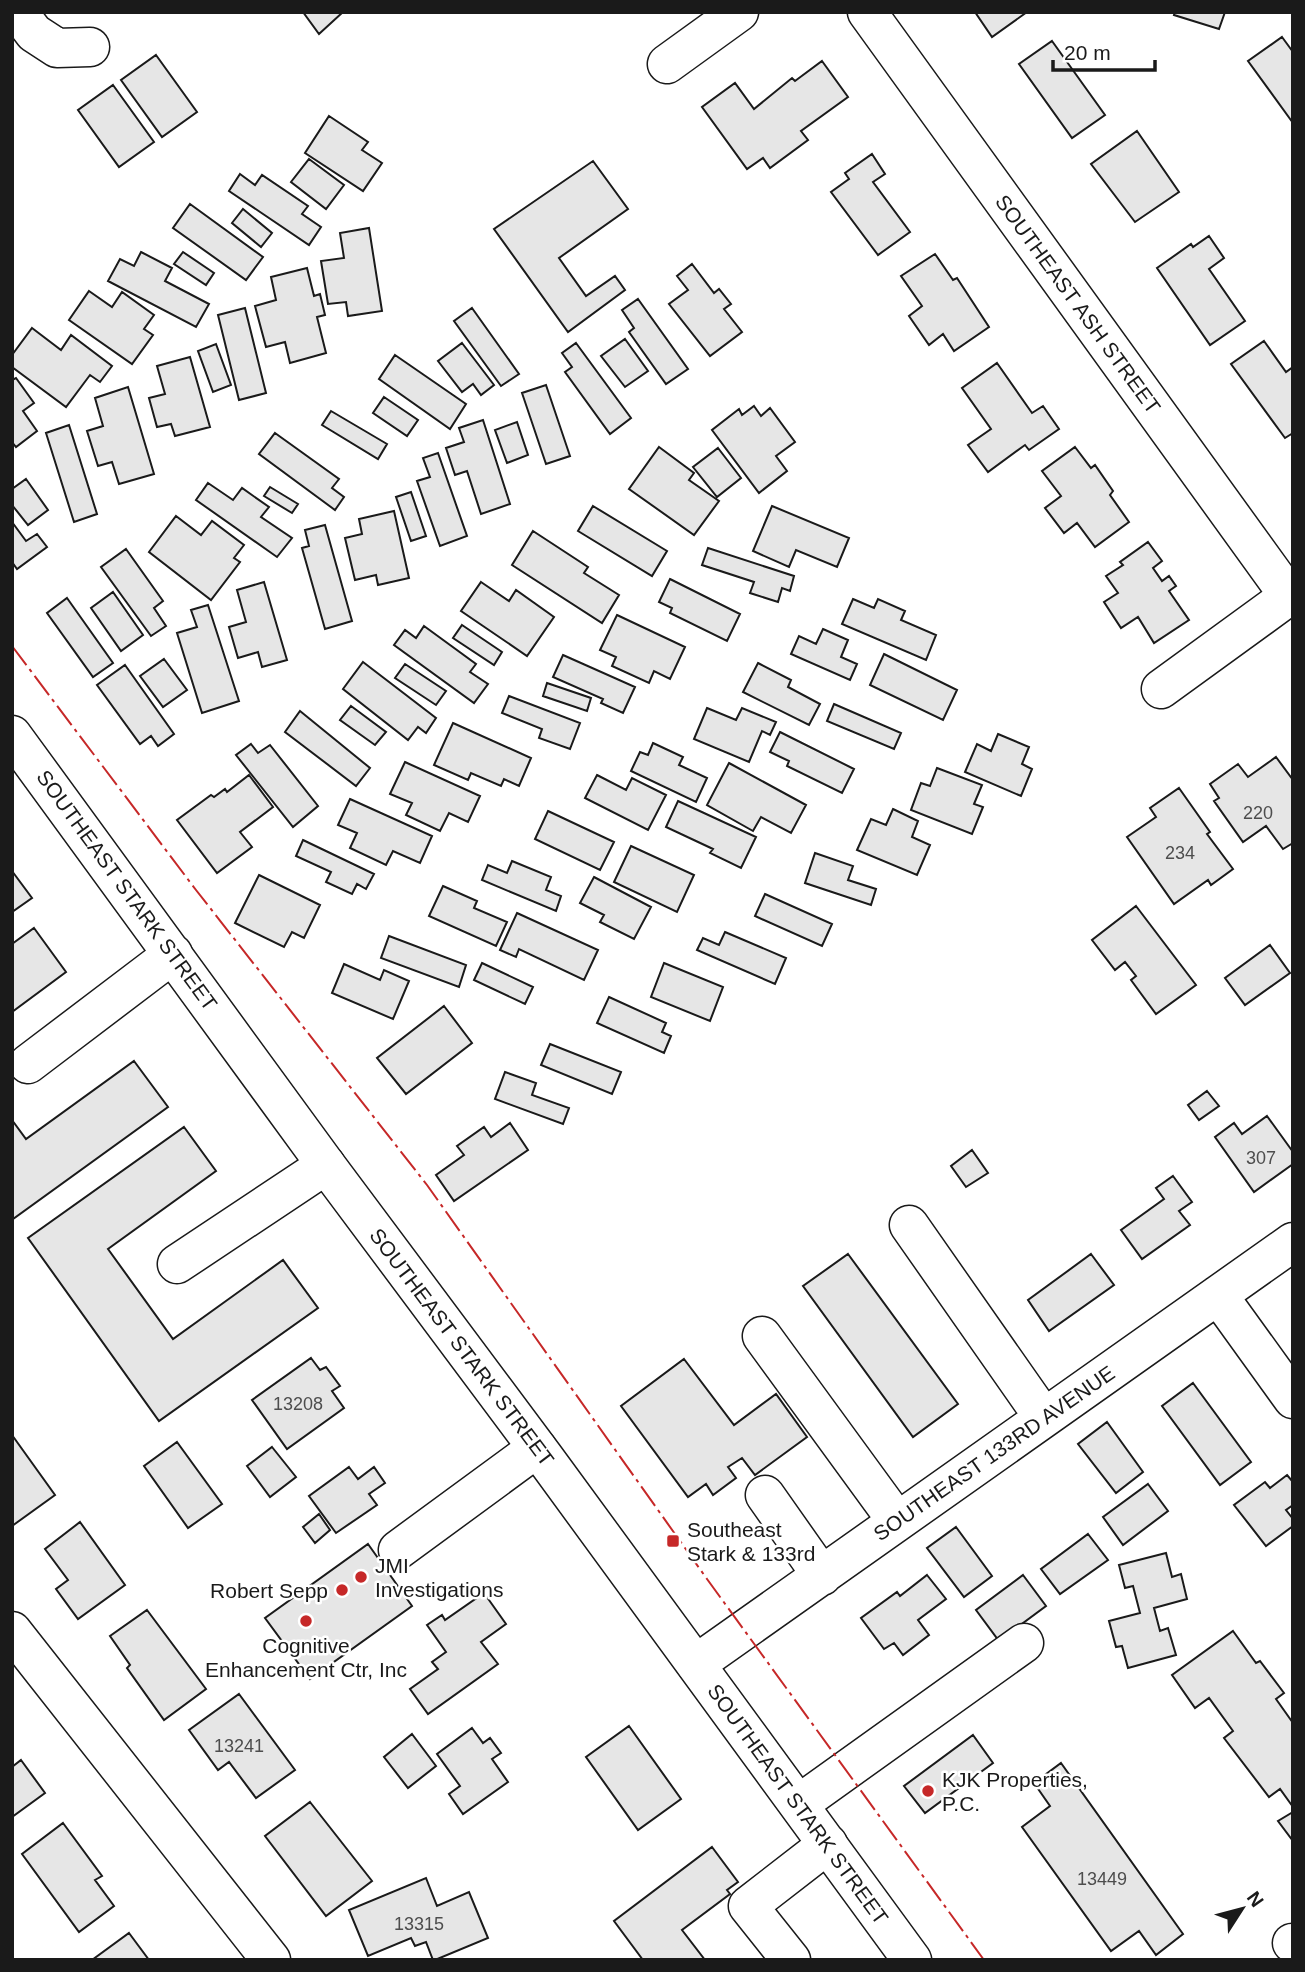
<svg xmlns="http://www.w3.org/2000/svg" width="1305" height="1972" viewBox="0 0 1305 1972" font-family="Helvetica,sans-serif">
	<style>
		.building { fill: #e6e6e6; stroke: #1a1a1a; stroke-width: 2 }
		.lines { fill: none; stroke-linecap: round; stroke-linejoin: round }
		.minor-casing { stroke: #1a1a1a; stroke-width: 41 }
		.major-casing { stroke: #1a1a1a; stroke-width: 41 }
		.minor { stroke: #fff; stroke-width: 38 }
		.major { stroke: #fff; stroke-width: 38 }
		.power { stroke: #c62828; stroke-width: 2; stroke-dasharray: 24 5 3.5 5; stroke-linecap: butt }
		.poi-dot { fill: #c62828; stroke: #fff; stroke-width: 2.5 }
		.labels { text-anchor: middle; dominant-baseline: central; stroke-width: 5; stroke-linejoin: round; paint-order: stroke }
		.number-label { font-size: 18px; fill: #4d4d4d }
		.street-label { font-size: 21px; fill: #1a1a1a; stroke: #fff }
		.poi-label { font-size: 21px; fill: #1a1a1a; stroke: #fff; text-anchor: start }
	</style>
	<rect width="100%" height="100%" fill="#fff"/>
	<path class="building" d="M303 12H343L319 34Z
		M975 12H1027L992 37Z
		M1175 12H1225L1219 29 1174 15Z
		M1282 37 1293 52V123L1248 61Z
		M1052 41 1105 115 1072 138 1019 64Z
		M156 55 197 112 162 137 121 80Z
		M822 61 848 97 801 131 808 140 770 168 763 158 747 169 702 107 735 83 754 109 792 78 795 81Z
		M113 85 154 142 119 167 78 110Z
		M329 116 368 142 362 150 382 163 363 191 305 153Z
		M1137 131 1179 192 1135 222 1091 164Z
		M872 154 885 174 873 182 910 232 878 255 831 192 849 179 845 173Z
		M309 159 344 185 326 209 291 182Z
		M593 161 628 209 559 258 586 296 615 276 625 290 568 332 494 229Z
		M240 174 255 185 262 175 308 206 302 214 321 227 309 245 229 191Z
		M190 204 263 257 246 280 173 228Z
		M243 209 272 233 261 247 232 223Z
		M369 228 382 311 348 316 346 302 328 304 321 261 344 258 340 233Z
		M1209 236 1224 258 1209 269 1245 321 1210 345 1157 268 1191 244 1193 247Z
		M141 252 172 268 165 281 209 304 196 327 108 281 120 259 134 266Z
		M183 252 214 273 206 285 174 264Z
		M935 254 953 280 957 278 989 327 954 351 943 334 929 345 909 316 922 306 901 276Z
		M692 264 714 293 719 289 731 304 724 309 742 332 710 356 669 304 688 290 677 276Z
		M307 268 314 296 320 294 325 315 317 317 326 353 290 363 285 342 266 347 255 306 276 300 271 277Z
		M89 291 112 307 122 292 154 315 144 329 153 335 132 364 69 320Z
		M638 299 688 369 666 384 629 332 634 328 622 310Z
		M245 308 266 393 239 400 218 315Z
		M472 308 519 374 501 386 454 321Z
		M32 328 61 350 71 335 112 366 100 382 90 375 66 407 12 367V355Z
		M625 339 648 371 625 387 601 356Z
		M1264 341 1286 372 1293 367V433L1285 438 1231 364Z
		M462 343 494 385 481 395 473 384 462 392 438 361Z
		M576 343 631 418 610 434 565 372 572 367 562 353Z
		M216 344 231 385 213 392 198 351Z
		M395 355 466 404 450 429 379 379Z
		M190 357 210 427 175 436 171 424 157 427 149 398 165 394 157 366Z
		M997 363 1032 413 1043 406 1059 429 1029 450 1025 445 988 472 968 445 991 429 962 388Z
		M16 378 34 403 23 411 37 431 16 447 12 442V380Z
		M546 385 570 456 546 464 522 393Z
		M128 387 154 474 119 484 112 462 98 466 87 431 103 426 95 398Z
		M384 397 418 420 407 436 373 413Z
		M754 406 761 416 770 408 795 442 776 456 787 471 759 493 712 430 739 409 742 415Z
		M331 411 387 444 378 459 322 425Z
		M483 420 510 504 481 514 467 471 455 475 446 448 464 442 459 428Z
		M517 422 528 455 507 463 495 430Z
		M69 425 97 514 74 522 46 433Z
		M275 433 339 479 332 488 344 497 335 510 259 454Z
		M659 447 694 473 689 480 719 501 694 535 629 489Z
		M1075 447 1091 468 1095 465 1113 491 1110 495 1129 522 1095 547 1077 523 1064 533 1045 508 1061 496 1042 471Z
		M718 448 741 478 717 497 693 467Z
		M438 453 467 536 440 546 417 481 430 477 423 458Z
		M26 479 48 510 28 525 12 505V489Z
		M208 483 233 500 242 488 269 507 261 517 292 538 277 557 196 500Z
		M270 487 298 504 292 513 264 496Z
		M411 492 426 536 411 541 396 497Z
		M593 506 667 551 652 576 578 531Z
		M772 506 849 538 837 567 796 550 789 567 753 551Z
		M394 511 409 578 378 585 376 575 355 580 345 538 362 534 359 519Z
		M176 516 201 535 212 521 244 545 234 558 240 562 211 600 149 552Z
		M12 522 26 541 37 534 47 547 17 569 12 562Z
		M325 525 352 621 325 629 302 548 309 546 305 530Z
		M533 531 588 567 584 573 619 595 602 623 512 565Z
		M1148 542 1162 561 1153 568 1162 581 1169 576 1176 586 1169 591 1189 620 1154 643 1138 617 1121 628 1104 602 1118 593 1106 576 1123 565 1120 562Z
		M708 548 794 576 790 591 782 588 778 602 750 593 754 582 702 565Z
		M126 549 163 601 154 608 166 626 151 636 101 567Z
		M670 579 740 614 727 641 670 613 672 608 659 602Z
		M264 582 287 660 262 667 258 652 238 658 229 627 246 622 237 590Z
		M481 582 509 601 516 590 554 617 527 656 461 611Z
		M113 592 143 635 121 651 91 608Z
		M67 598 113 663 93 677 47 613Z
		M853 599 874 608 878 599 905 611 901 620 936 635 926 660 842 624Z
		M208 605 239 701 202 713 177 633 197 627 191 610Z
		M617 615 685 647 670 679 654 671 649 683 612 666 616 657 600 650Z
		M462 625 502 652 494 665 453 638Z
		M424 626 476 664 470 672 488 684 474 703 394 645 405 630 416 638Z
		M823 629 848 640 841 657 857 664 850 680 791 654 799 636 816 644Z
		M884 654 957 690 943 720 870 685Z
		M563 655 635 687 623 713 601 703 603 699 553 677Z
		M164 659 187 690 163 707 140 676Z
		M363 662 436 718 426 733 418 727 408 740 343 689Z
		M758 663 791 680 788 687 820 704 809 725 743 692Z
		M405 664 446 691 436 705 395 678Z
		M125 665 174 734 158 746 151 736 140 744 97 685Z
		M547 683 591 698 587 711 543 696Z
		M509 696 580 723 570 749 539 738 542 729 502 713Z
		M834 704 901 733 894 749 827 721Z
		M351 706 386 732 375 745 340 720Z
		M707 708 736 720 742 708 776 722 770 735 762 731 749 762 694 739Z
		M300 711 370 768 356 786 285 732Z
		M453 723 531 758 519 786 504 779 501 786 471 773 468 780 434 765Z
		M780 732 854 769 842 793 787 766 789 761 770 752Z
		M998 734 1029 747 1022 764 1032 769 1021 796 965 772 977 744 991 751Z
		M653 743 683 757 679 765 707 778 696 802 631 771 640 752 648 755Z
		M251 744 258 753 270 745 318 806 293 827 236 755Z
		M1276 757 1293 780V843L1283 849 1266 826 1243 842 1214 801 1219 798 1210 784 1238 764 1248 777Z
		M405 762 480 796 468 822 449 813 440 831 406 815 412 803 390 794Z
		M729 763 806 805 791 833 761 817 753 831 707 805Z
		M937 768 982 785 974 804 983 807 972 834 911 810 921 783 930 786Z
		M249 775 273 807 240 832 252 847 217 873 177 820 211 795 214 797 225 789 227 792Z
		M597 775 626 790 632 778 666 795 648 830 585 798Z
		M1179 788 1210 832 1207 834 1233 869 1211 885 1208 880 1174 904 1127 837 1156 817 1150 808Z
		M350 799 432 836 420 863 393 851 386 865 350 848 357 833 338 825Z
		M678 801 756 837 741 868 710 853 713 849 666 827Z
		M893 809 918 821 912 837 930 845 917 875 857 850 871 819 886 825Z
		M548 811 614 842 600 870 535 839Z
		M303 840 374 874 366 889 357 884 352 894 326 882 331 872 296 856Z
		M631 846 694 875 677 912 614 882Z
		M815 853 853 866 848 880 876 889 871 905 805 883Z
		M512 861 551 877 546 890 561 896 556 911 482 880 488 865 507 873Z
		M12 871 32 898 12 912Z
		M259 875 320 905 304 938 292 932 284 947 235 923Z
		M594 877 651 907 634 939 600 922 604 915 580 903Z
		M443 886 477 901 474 908 507 922 496 946 429 916Z
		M765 894 832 924 822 946 755 916Z
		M1136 906 1196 985 1156 1014 1131 980 1136 976 1125 962 1115 970 1092 940Z
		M517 913 598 950 584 980 519 949 516 957 500 950Z
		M34 928 66 972 12 1012V944Z
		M725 932 786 958 775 984 697 950 703 938 719 945Z
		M389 936 466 965 459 987 381 958Z
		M1270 945 1290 973 1245 1005 1225 978Z
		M482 963 533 987 525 1004 474 980Z
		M664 963 723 987 710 1021 651 997Z
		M344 964 380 980 384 970 409 981 393 1019 332 993Z
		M609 997 666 1023 662 1032 671 1036 664 1053 597 1023Z
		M444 1006 472 1043 406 1094 377 1058Z
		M550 1044 621 1072 612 1094 541 1065Z
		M134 1061 168 1107 13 1219 12 1120 26 1139Z
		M505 1072 536 1083 532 1095 569 1108 563 1124 495 1099Z
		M1207 1091 1219 1106 1199 1120 1188 1105Z
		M1267 1116 1293 1152V1164L1254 1192 1215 1137 1234 1123 1242 1134Z
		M510 1123 528 1150 454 1201 436 1175 464 1155 457 1146 484 1127 491 1137Z
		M184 1127 216 1171 108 1249 173 1339 283 1260 318 1308 159 1421 28 1238Z
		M972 1150 988 1173 966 1187 951 1166Z
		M1173 1176 1192 1202 1179 1211 1190 1225 1142 1259 1121 1230 1164 1199 1156 1188Z
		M848 1254 958 1404 913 1437 803 1286Z
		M1091 1254 1114 1285 1049 1331 1028 1300Z
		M311 1358 320 1370 326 1367 340 1386 332 1391 344 1408 287 1449 252 1400Z
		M684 1359 734 1425 776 1394 807 1437 755 1475 742 1458 728 1467 736 1478 713 1495 706 1484 688 1497 621 1406Z
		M1193 1383 1251 1462 1220 1485 1162 1406Z
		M1107 1422 1143 1472 1116 1493 1078 1444Z
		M12 1435 55 1495 12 1526Z
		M177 1442 222 1504 188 1528 144 1466Z
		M272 1447 296 1477 270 1497 247 1466Z
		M349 1467 358 1479 374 1467 385 1483 369 1494 377 1505 336 1533 309 1496Z
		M1287 1475 1293 1482V1505L1286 1510 1293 1519V1526L1266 1546 1234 1505 1265 1482 1270 1488Z
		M1148 1484 1168 1511 1123 1545 1103 1517Z
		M319 1514 330 1530 315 1543 303 1527Z
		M80 1522 125 1585 78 1619 56 1589 68 1580 45 1549Z
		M956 1527 992 1576 964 1597 927 1548Z
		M1088 1534 1108 1560 1060 1594 1041 1569Z
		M368 1544 412 1606 310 1679 265 1618Z
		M1166 1553 1172 1577 1181 1574 1187 1599 1154 1608 1160 1631 1168 1628 1176 1655 1128 1668 1122 1646 1116 1647 1109 1621 1140 1613 1133 1586 1125 1588 1119 1565Z
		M927 1575 946 1599 918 1620 929 1635 903 1655 894 1643 884 1649 861 1618 897 1592 900 1596Z
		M1023 1575 1046 1606 999 1641 976 1610Z
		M484 1593 506 1624 481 1642 498 1664 428 1714 410 1689 438 1669 432 1662 446 1652 427 1625 442 1615 445 1620Z
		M147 1610 206 1689 164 1720 127 1668 130 1665 110 1636Z
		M1233 1631 1256 1663 1260 1661 1284 1693 1276 1699 1293 1723V1807L1280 1789 1269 1797 1224 1738 1233 1731 1209 1698 1195 1708 1172 1675Z
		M239 1694 295 1770 256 1798 229 1762 218 1770 189 1730Z
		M629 1726 681 1799 638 1830 586 1757Z
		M472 1728 483 1743 490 1738 501 1753 492 1759 508 1782 463 1814 449 1794 460 1786 437 1754Z
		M412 1734 436 1766 408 1788 384 1757Z
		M973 1735 993 1763 925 1813 904 1786Z
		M21 1760 45 1793 12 1817V1767Z
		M1061 1763 1183 1934 1156 1955 1139 1931 1111 1951 1022 1827 1050 1806 1034 1783Z
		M310 1802 372 1881 326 1916 265 1836Z
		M1293 1812V1841L1278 1821Z
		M63 1823 102 1876 95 1880 114 1906 79 1932 22 1854Z
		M712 1847 738 1882 727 1890 730 1894 682 1930 705 1960H643L614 1921Z
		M426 1878 437 1906 469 1892 488 1938 435 1960H433L426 1942 415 1946 411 1938 368 1956 349 1910Z
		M129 1933 149 1960H92Z"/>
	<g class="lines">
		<defs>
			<path id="minor" d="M18 12 34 33 57 48 90 47
				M867 12 1289 596 1161 689
				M667 64 739 12
				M28 1064 173 954
				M909 1225 1044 1418
				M177 1264 326 1165
				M1218 1295 1293 1399
				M762 1336 897 1521
				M765 1495 822 1576
				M398 1550 537 1448
				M12 1631 271 1960
				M696 1664 1293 1242
				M799 1804 1024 1643
				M1292 1943H1293
				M791 1960 748 1906 828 1844"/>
			<path id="major" d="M12 735 326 1165 544 1457 912 1960"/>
		</defs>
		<use href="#minor" class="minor-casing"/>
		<use href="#major" class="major-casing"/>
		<use href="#minor" class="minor"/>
		<use href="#major" class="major"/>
		<path class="power" d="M12 646 196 890 427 1185 707 1579 984 1960"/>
	</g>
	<g class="poi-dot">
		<rect x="666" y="1534" width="14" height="14" rx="3.5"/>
		<circle cx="361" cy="1577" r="7"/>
		<circle cx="342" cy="1590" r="7"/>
		<circle cx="306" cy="1621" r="7"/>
		<circle cx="928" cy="1791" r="7"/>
	</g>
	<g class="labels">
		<g class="number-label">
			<text x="1258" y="813">220</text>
			<text x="1180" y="853">234</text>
			<text x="1261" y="1158">307</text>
			<text x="298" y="1404">13208</text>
			<text x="239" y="1746">13241</text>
			<text x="1102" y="1879">13449</text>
			<text x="419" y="1924">13315</text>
		</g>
		<g class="street-label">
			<text transform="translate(1078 304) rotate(54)">SOUTHEAST ASH STREET</text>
			<text transform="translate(127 890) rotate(54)">SOUTHEAST STARK STREET</text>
			<text transform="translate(462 1347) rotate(53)">SOUTHEAST STARK STREET</text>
			<text transform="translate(994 1453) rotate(-35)">SOUTHEAST 133RD AVENUE</text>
			<text transform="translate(798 1804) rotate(54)">SOUTHEAST STARK STREET</text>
		</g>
		<g class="poi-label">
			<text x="687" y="1529">Southeast<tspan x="687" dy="24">Stark &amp; 133rd</tspan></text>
			<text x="375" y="1565">JMI<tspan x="375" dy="24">Investigations</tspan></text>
			<text x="328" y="1590" text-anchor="end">Robert Sepp</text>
			<text x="306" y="1645" text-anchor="middle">Cognitive<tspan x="306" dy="24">Enhancement Ctr, Inc</tspan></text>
			<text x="942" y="1779">KJK Properties,<tspan x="942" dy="24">P.C.</tspan></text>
		</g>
	</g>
	<rect width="1305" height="1972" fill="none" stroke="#1a1a1a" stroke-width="28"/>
	<g transform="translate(1242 1909) rotate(54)" stroke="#ffffff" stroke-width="5" paint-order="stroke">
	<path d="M0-5L12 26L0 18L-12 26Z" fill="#1a1a1a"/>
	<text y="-10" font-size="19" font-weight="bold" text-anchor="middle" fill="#1a1a1a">N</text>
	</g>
	<path d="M1053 60v10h102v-10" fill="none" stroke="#1a1a1a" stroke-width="3.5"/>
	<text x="1064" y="60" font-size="21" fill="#1a1a1a" stroke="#ffffff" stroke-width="5" paint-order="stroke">20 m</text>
</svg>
